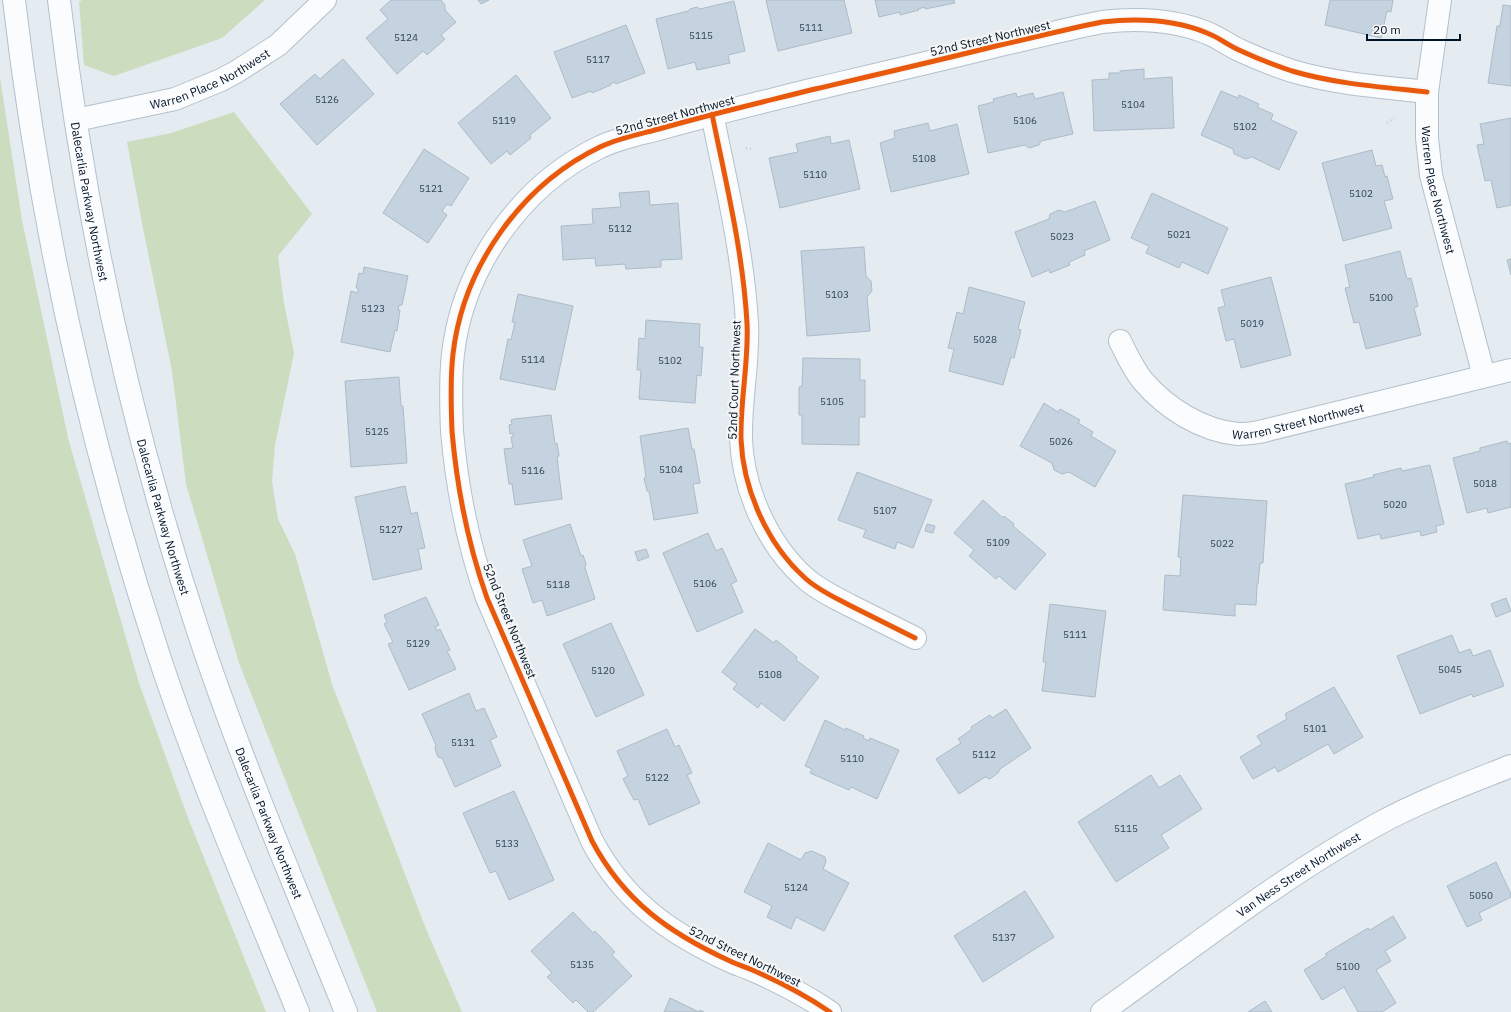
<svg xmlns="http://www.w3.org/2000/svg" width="1511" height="1012" viewBox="0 0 1511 1012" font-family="'IBM Plex Sans',sans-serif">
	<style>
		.green { fill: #ccddbf }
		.building { fill: #c5d3e0; stroke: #acbbc8 }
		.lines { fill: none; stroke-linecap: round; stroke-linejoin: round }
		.minor-casing { stroke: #b2c1cd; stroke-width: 24 }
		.major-casing { stroke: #b2c1cd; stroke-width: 24 }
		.path { stroke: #c4c9cc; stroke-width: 2.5; stroke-dasharray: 1 3; stroke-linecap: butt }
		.minor { stroke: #fbfcfd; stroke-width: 22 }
		.major { stroke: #fbfcfd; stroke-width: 22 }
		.cycleway-casing { stroke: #f6f6f6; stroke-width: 8 }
		.cycleway { stroke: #e8590c; stroke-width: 5 }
		.labels { text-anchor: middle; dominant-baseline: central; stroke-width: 4; stroke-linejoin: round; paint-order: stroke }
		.number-label { font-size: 10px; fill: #314355 }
		.street-label { font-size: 12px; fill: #001327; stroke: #f6f6f6 }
	</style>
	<rect width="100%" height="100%" fill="#e4ebf1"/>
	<path class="green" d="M82 0H265L222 38 114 76 84 65 79 2Z
		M0 78 22 220 68 438 139 683 188 818 266 1012H0Z
		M234 112 312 214 278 256 284 303 294 353 275 445 272 481 278 519 295 554 332 684 426 929 462 1012H377L239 663 186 484 172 371 141 218 127 142 171 133Z"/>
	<path class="building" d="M391 0H441L445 5V10L456 22 441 35 445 39 427 55 423 51 397 74 366 38 388 19 380 10Z
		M478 0H489L481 4Z
		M766 0H844L852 33 778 51Z
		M875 0H954L955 3 925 9V7L918 9 919 10 900 15V12L879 17Z
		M1330 0H1393L1391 12 1387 11 1381 38 1325 25Z
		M734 1 745 51 728 55 730 63 697 70 695 62 668 69 656 19 688 11 690 9 697 7 700 9Z
		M1503 5 1511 6V86L1488 83 1497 26H1500Z
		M626 25 645 73 616 84 615 82 610 84 611 85 592 93 591 91 572 98 554 52Z
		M343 59 374 94 317 145 280 104 315 74 320 79Z
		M1144 69V79L1172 77 1174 128 1094 131 1092 80 1109 79V73H1120V71Z
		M516 75 551 118 530 135 531 138 510 155 507 151 491 164 458 123Z
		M1221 91 1238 98 1239 95 1259 104 1257 107 1273 114 1271 120 1297 132 1279 170 1252 157 1246 159 1234 154 1233 149 1201 135Z
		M1063 92 1073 134 1041 141 1039 145 1029 148 1025 145 988 153 978 106 994 102 993 99 1016 93 1017 97 1033 93 1035 99Z
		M1511 118V205L1497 208 1491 180 1485 181 1477 145 1484 144 1480 124Z
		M928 123 930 131 957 124 969 174 891 192 880 143 895 138 894 131Z
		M830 136 831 144 849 140 860 189 780 208 769 158 798 152 796 144Z
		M424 149 469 178 451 206 447 204 442 211 447 215 428 243 383 213Z
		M1372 150 1376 166 1382 165 1385 177 1387 176 1393 199 1384 201 1392 228 1343 241 1322 163Z
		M649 191 650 205 678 203 682 259 661 260V267L626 269 625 264 596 266 595 258 563 260 561 226 593 224 592 209 621 207 619 193Z
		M1152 193 1228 228 1208 274 1182 262 1179 268 1146 253 1149 246 1131 238Z
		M1095 201 1110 240 1084 251 1085 255 1069 262 1070 265 1050 273 1049 270 1032 277 1015 232 1049 219 1050 214 1059 210 1065 212Z
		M864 247 866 276 871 281 872 291 867 297 870 331 807 336 801 251Z
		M1400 251 1407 279 1411 278 1418 306 1414 308 1421 335 1366 349 1359 322 1354 323 1345 288 1350 287 1345 265Z
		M1511 259V275L1507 260Z
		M364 267 408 276 402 305H399L398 310H400L397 331 395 330 390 352 341 342 351 291 358 293V288H356L359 273 363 274Z
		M1271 277 1291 355 1241 368 1234 339 1226 341 1218 308 1225 306 1221 290Z
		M969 287 1025 302 1018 329 1021 330 1014 358 1011 357 1003 385 949 371 954 349 948 348 957 312 963 314Z
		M518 294 573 306 555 390 500 379 508 339 511 340 515 322H512Z
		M646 320 700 324 699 347H703L701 376 697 375 695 403 639 399 641 370H637L639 338 645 339Z
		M803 358 860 359V380H865V417H859V445L802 444V415H799V387L802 386Z
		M399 377 401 406H403L407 463 351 467 345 381Z
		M1044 403 1058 412 1060 409 1080 420 1078 423 1093 432 1091 436 1116 451 1095 487 1069 472 1062 474 1054 470 1052 463 1020 446Z
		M551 415 555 444 557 443 559 456 557 457 562 499 515 505 512 484H509L504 449 513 448 511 437H513V433L510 434 509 425 512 424 511 420 514 419Z
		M688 428 692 449H694L700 483 693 484 698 513 654 520 649 491H647L644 478 646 477 640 436Z
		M1507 441 1508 444 1511 443V507L1488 513 1487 508 1467 513 1453 458 1480 451V448Z
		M1430 465 1444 524 1436 526 1437 532 1421 536 1420 531 1381 539 1380 534 1358 539 1345 484 1374 477 1373 475 1401 468 1402 471Z
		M857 472 932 500 913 548 897 542 895 549 863 537 866 530 838 520Z
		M405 486 411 514 417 512 425 548 418 549 422 569 373 580 355 497Z
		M1183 495 1267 501 1263 563H1260L1258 584H1257L1256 605 1235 604V616L1163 610 1165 575 1180 576 1181 557H1178Z
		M983 500 1003 518 1004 516 1014 524 1013 526 1046 554 1015 590 999 576 996 579 969 556 974 550 954 533Z
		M570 524 581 556 583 555 586 564 585 568 595 599 547 616 542 600 533 603 522 569 532 566 523 540Z
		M927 524 935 526 933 533 925 531Z
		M708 533 716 551 722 548 737 581 731 584 743 612 697 632 663 553Z
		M646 549 649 557 638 561 635 552Z
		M426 597 439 625 435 627 437 631 440 629 450 650 447 651 456 669 409 690 388 644 393 642 384 624 387 622 384 615Z
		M1506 598 1511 611 1496 617 1491 604Z
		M1050 604 1106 611 1095 697 1042 691 1046 662H1043Z
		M611 623 644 695 596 717 563 644Z
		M755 629 774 643 776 640 797 657 796 660 819 677 784 721 761 703 758 708 733 689 737 684 722 672Z
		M1452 635 1459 653 1470 649 1473 656 1490 650 1504 686 1473 697 1472 694 1420 714 1397 656Z
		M1334 687 1363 737 1334 754 1328 744 1278 772 1275 767 1253 779 1240 757 1262 744 1257 736 1287 719 1285 714Z
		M469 693 476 711 484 708 497 737 490 740 501 766 455 787 442 758 438 757 435 749 436 745 422 714Z
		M1006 709 1031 748 1000 769 998 773 990 779 985 777 959 794 936 759 961 743 958 739 972 729 971 727 990 715 992 718Z
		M825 720 845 730 846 728 864 736 863 738 869 741 870 738 899 750 877 799 851 787 849 790 810 773 812 769 805 766Z
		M667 729 675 747 679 745 692 773 687 775 700 803 649 825 638 799 634 800 623 779 628 776 617 751Z
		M1151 775 1159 788 1180 775 1202 809 1161 835 1169 848 1116 882 1078 822Z
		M514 791 554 880 509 900 496 871 490 873 463 813Z
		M768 843 801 860 805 853 812 851 825 857 826 862 823 869 849 883 824 931 796 917 791 929 767 917 772 906 744 892Z
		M1496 862 1511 894V897L1479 913 1482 920 1467 927 1447 886Z
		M1025 891 1054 937 983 982 954 936Z
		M573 912 593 933 595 931 615 952 612 955 632 976 593 1012H588L576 1000 573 1003 547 977 552 973 531 951Z
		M1393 916 1406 938 1385 951 1391 961 1376 970 1396 1003 1382 1012H1358L1344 987 1322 1000 1304 970 1327 956 1325 954 1368 928 1370 930Z
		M670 998 697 1011 699 1012 700 1010 704 1012H664Z
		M1265 1001 1272 1012H1248Z"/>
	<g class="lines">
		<defs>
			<g id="minor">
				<path id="s1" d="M1440 0 1427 92V138L1431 175 1484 376"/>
				<path d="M712 114C726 183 743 252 747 323 749 362 740 400 741 439 743 489 767 544 805 578 818 590 834 597 849 605 871 616 893 627 915 638"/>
				<path id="s2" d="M76 120 175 99 221 80 236 72 278 45 325 0"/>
				<path id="s3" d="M1120 341C1127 355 1133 369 1143 381 1166 408 1202 431 1238 434 1245 434 1253 433 1259 432L1511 370"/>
				<path d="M830 1012C805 995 778 981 750 969 743 966 736 964 730 961 669 933 624 901 592 841L487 598C468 544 457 489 452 431 451 406 450 379 453 354 463 267 521 185 600 147 619 138 640 134 659 129 711 114 763 102 815 89 875 75 936 61 996 46 1032 38 1067 29 1102 22 1138 18 1173 19 1207 33 1218 37 1228 45 1239 50 1256 58 1274 65 1292 71 1336 84 1382 87 1427 92"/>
				<path id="s4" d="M1102 1012C1192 948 1280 878 1378 824 1420 801 1466 784 1511 766"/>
			</g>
			<g id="major">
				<path d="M14 0C40 223 89 443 159 656 199 777 250 894 298 1012"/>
				<path id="s5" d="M59 0C85 219 133 437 203 646 245 770 297 891 346 1012"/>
			</g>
		</defs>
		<use href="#minor" class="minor-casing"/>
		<use href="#major" class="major-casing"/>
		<path class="path" d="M1387 123 1394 118
			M746 148 752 149"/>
		<use href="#minor" class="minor"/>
		<use href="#major" class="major"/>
		<defs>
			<path id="cycleway" d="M712 114C726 183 743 252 747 323 749 362 740 400 741 439 743 489 767 544 805 578 818 590 834 597 849 605 871 616 893 627 915 638
				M830 1012C805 995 778 981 750 969 743 966 736 964 730 961 669 933 624 901 592 841L487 598C468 544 457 489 452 431 451 406 450 379 453 354 463 267 521 185 600 147 619 138 640 134 659 129 711 114 763 102 815 89 875 75 936 61 996 46 1032 38 1067 29 1102 22 1138 18 1173 19 1207 33 1218 37 1228 45 1239 50 1256 58 1274 65 1292 71 1336 84 1382 87 1427 92"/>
		</defs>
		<use href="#cycleway" class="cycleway-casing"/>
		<use href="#cycleway" class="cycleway"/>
	</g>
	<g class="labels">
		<g class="number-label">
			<text x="811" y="27">5111</text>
			<text x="701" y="35">5115</text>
			<text x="406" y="37">5124</text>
			<text x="598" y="59">5117</text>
			<text x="327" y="99">5126</text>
			<text x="1133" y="104">5104</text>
			<text x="504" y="120">5119</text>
			<text x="1025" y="120">5106</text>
			<text x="1245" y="126">5102</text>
			<text x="924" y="158">5108</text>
			<text x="815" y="174">5110</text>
			<text x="431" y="188">5121</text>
			<text x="1361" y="193">5102</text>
			<text x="620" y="228">5112</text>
			<text x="1179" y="234">5021</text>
			<text x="1062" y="236">5023</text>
			<text x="837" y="294">5103</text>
			<text x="1381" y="297">5100</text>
			<text x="373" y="308">5123</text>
			<text x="1252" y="323">5019</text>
			<text x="985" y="339">5028</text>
			<text x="533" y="359">5114</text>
			<text x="670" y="360">5102</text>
			<text x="832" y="401">5105</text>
			<text x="377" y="431">5125</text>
			<text x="1061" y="441">5026</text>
			<text x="671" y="469">5104</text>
			<text x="533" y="470">5116</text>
			<text x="1485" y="483">5018</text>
			<text x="1395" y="504">5020</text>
			<text x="885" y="510">5107</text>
			<text x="391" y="529">5127</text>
			<text x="998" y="542">5109</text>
			<text x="1222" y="543">5022</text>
			<text x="705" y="583">5106</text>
			<text x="558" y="584">5118</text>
			<text x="1075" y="634">5111</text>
			<text x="418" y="643">5129</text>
			<text x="1450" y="669">5045</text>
			<text x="603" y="670">5120</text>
			<text x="770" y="674">5108</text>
			<text x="1315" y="728">5101</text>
			<text x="463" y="742">5131</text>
			<text x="984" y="754">5112</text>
			<text x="852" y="758">5110</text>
			<text x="657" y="777">5122</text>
			<text x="1126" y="828">5115</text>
			<text x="507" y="843">5133</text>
			<text x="796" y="887">5124</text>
			<text x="1481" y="895">5050</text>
			<text x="1004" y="937">5137</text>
			<text x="582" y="964">5135</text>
			<text x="1348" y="966">5100</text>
		</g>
		<g class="street-label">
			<text transform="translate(990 38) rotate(-13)">52nd Street Northwest</text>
			<text stroke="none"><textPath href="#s2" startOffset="141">Warren Place Northwest</textPath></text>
			<text transform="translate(675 115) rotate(-15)">52nd Street Northwest</text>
			<text stroke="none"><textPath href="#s1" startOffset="192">Warren Place Northwest</textPath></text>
			<text stroke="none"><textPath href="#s5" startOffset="204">Dalecarlia Parkway Northwest</textPath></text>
			<text transform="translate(734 380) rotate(-88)">52nd Court Northwest</text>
			<text stroke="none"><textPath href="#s3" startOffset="219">Warren Street Northwest</textPath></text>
			<text stroke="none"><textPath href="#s5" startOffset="528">Dalecarlia Parkway Northwest</textPath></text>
			<text transform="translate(510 621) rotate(68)">52nd Street Northwest</text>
			<text stroke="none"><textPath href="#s5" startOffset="852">Dalecarlia Parkway Northwest</textPath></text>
			<text stroke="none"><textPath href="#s4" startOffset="240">Van Ness Street Northwest</textPath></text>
			<text transform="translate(745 956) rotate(26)">52nd Street Northwest</text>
		</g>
	</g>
	<path d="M1367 34v6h93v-6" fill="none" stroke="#001327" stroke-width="2"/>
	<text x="1373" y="34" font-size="12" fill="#001327" stroke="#f6f6f6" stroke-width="3" paint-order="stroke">20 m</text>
</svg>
